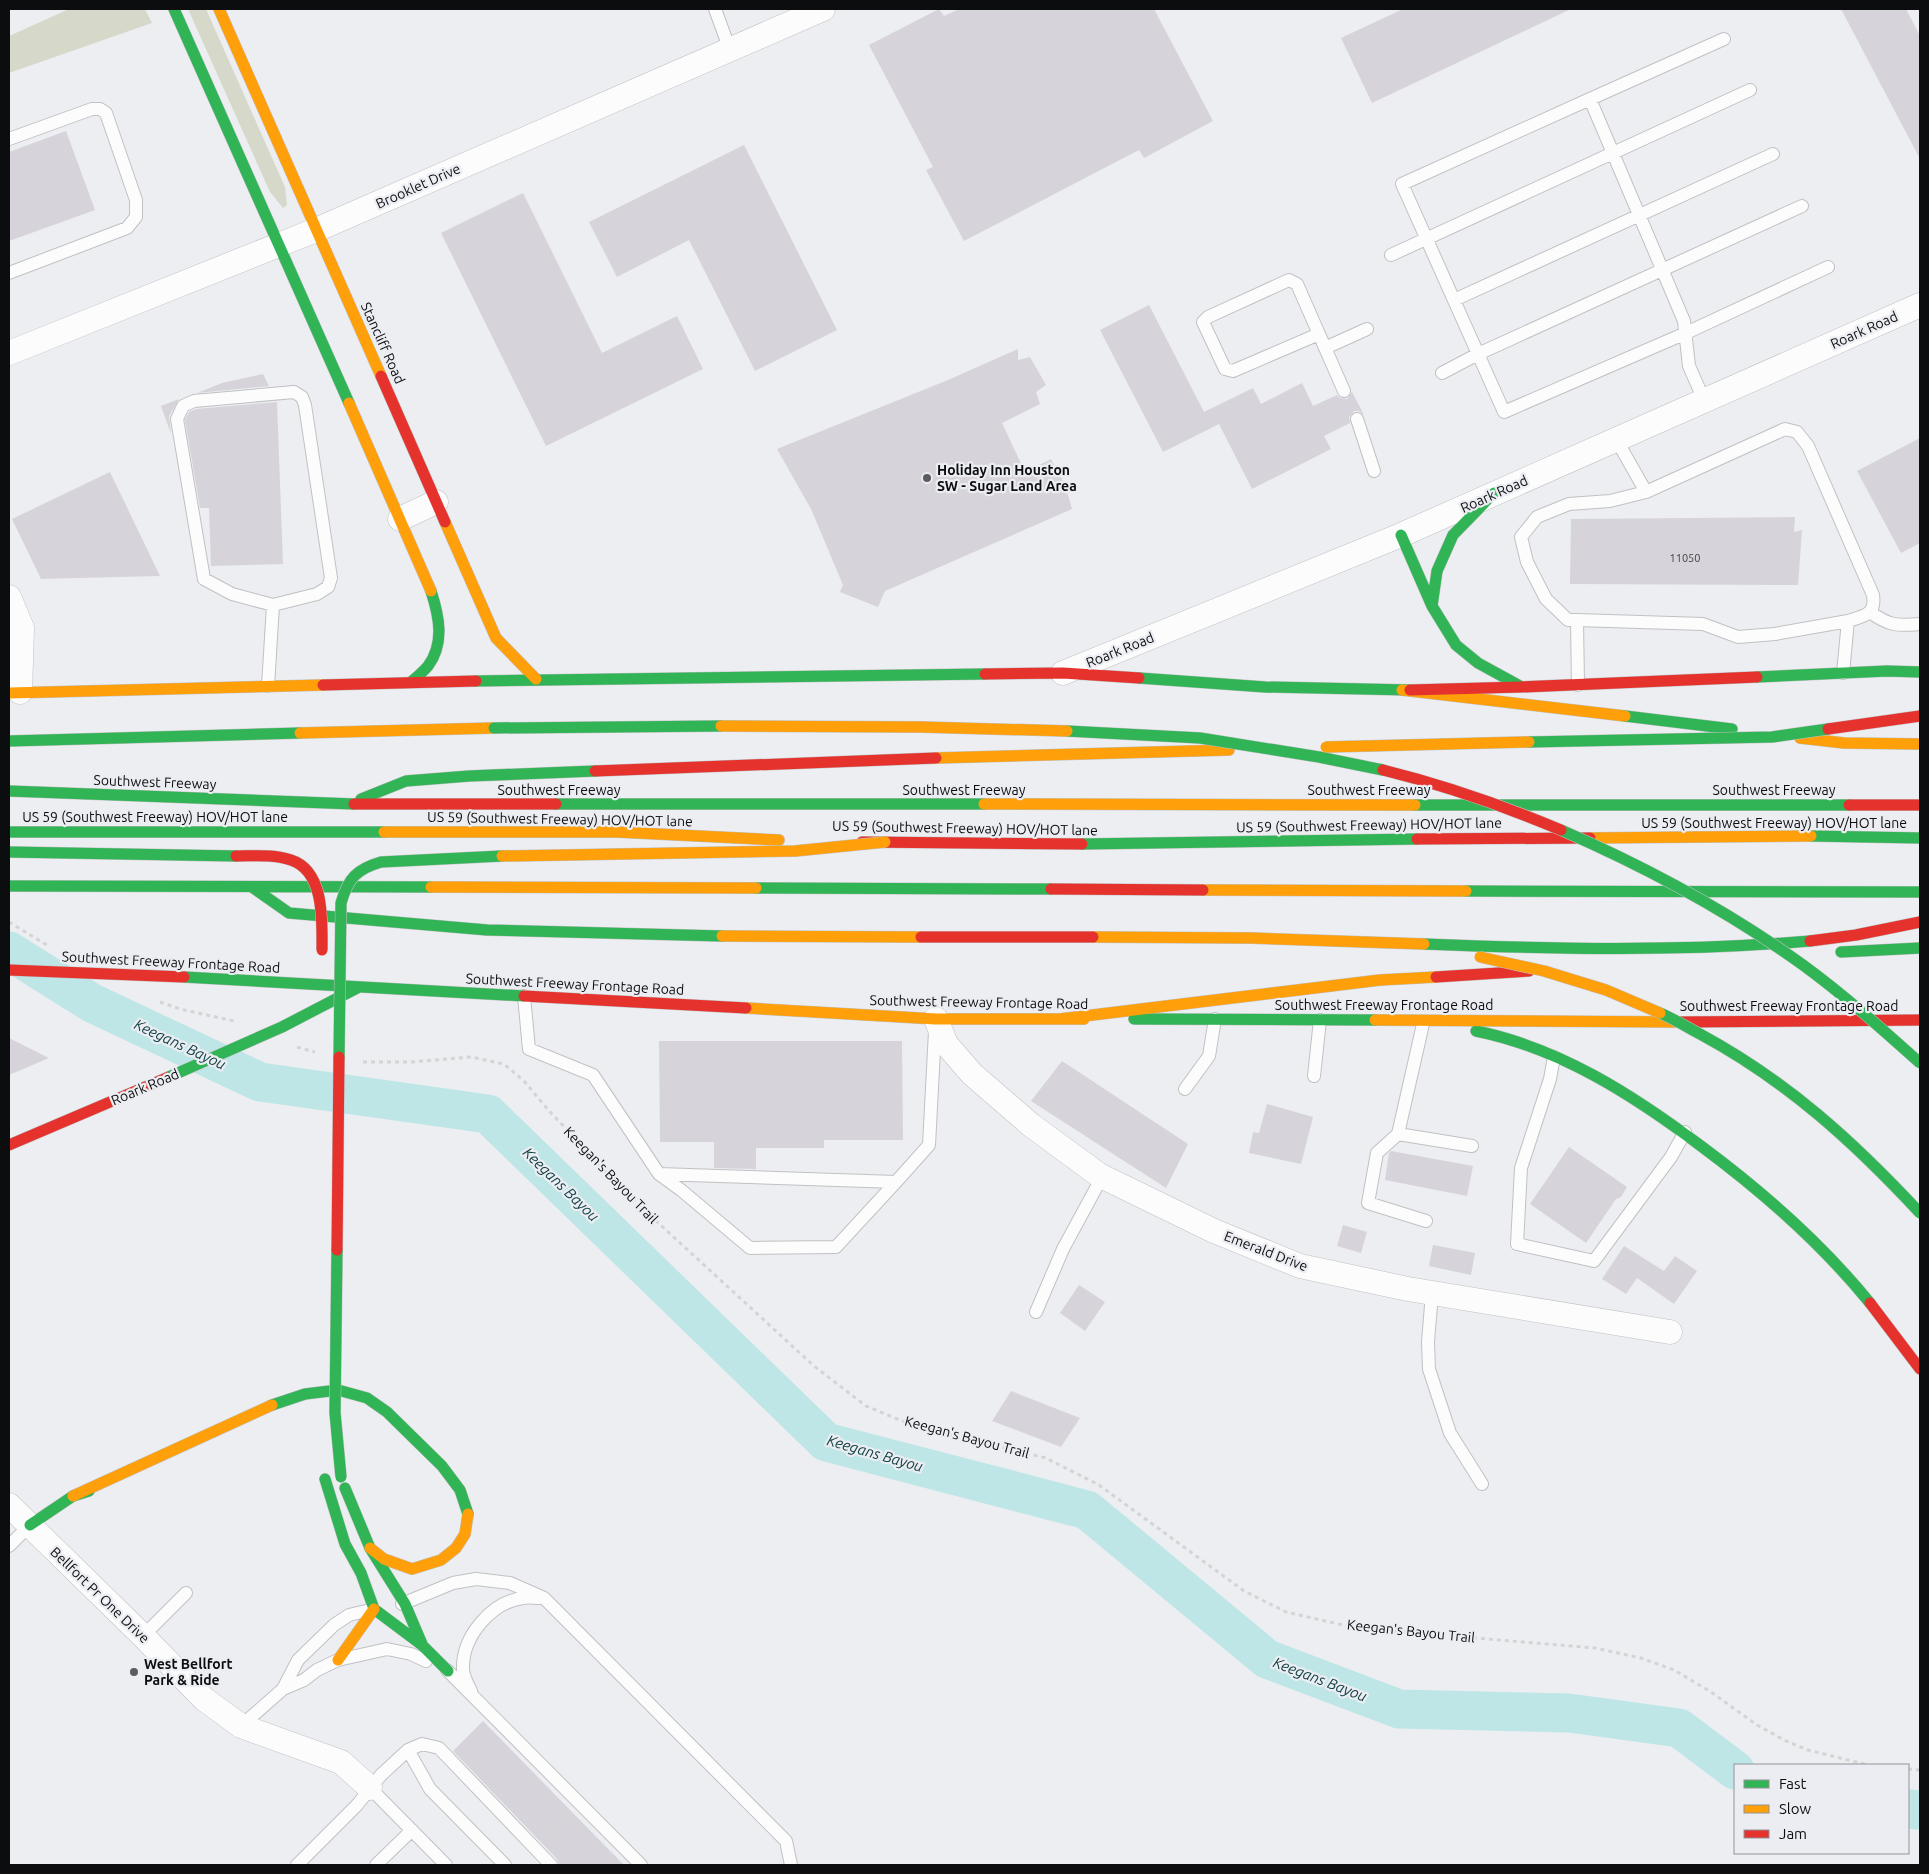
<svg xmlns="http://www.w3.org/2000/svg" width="1929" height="1874" viewBox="0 0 1929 1874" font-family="Ubuntu,sans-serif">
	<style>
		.green { fill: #d6d9ca }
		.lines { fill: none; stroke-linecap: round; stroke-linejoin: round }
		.river { stroke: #bfe6e7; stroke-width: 39 }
		.building { fill: #d7d3da }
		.lane-casing { stroke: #c0c1c3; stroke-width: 14 }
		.street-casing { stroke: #c0c1c3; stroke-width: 25 }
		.fast-casing { stroke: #c0c1c3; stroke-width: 12 }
		.slow-casing { stroke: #c0c1c3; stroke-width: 12 }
		.jam-casing { stroke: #c0c1c3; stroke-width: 12 }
		.path { stroke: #d4d4d5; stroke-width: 3; stroke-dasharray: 4 4; stroke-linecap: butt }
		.lane { stroke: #fcfcfd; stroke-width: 12 }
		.street { stroke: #fcfcfd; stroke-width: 24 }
		.fast { stroke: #30b455; stroke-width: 11 }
		.slow { stroke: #ff9f0a; stroke-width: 11 }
		.jam { stroke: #e5322d; stroke-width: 11 }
		.fast-bridge-casing { stroke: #c0c1c3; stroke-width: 12; stroke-linecap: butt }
		.slow-bridge-casing { stroke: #c0c1c3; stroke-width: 12; stroke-linecap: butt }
		.jam-bridge-casing { stroke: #c0c1c3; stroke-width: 12; stroke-linecap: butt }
		.fast-bridge { stroke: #30b455; stroke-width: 11 }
		.slow-bridge { stroke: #ff9f0a; stroke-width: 11 }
		.jam-bridge { stroke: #e5322d; stroke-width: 11 }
		.poi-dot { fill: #5a5c5d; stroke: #ebedf2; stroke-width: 2 }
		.labels { text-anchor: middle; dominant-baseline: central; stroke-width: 4.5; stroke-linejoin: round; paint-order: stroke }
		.number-label { font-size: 11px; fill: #424244 }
		.street-label { font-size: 14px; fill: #0c0d0e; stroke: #ebedf2 }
		.poi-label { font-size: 14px; font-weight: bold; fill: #0c0d0e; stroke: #ebedf2; text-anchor: start }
		.water-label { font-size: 15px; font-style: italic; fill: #124344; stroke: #ebedf2 }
	</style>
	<rect width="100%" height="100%" fill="#eceef1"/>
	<path class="green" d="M69 9H145L152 23 9 73V36Z
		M188 9H206L285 187 287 205 283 208 270 192Z"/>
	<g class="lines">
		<path class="river" d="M9 951 92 1003 260 1082 488 1114 826 1442 1087 1510 1267 1659 1399 1709 1569 1713 1679 1728 1735 1770
			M1908 1809 1920 1810"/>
	</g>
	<path class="building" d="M939 9 944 16 959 9H1154L1213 121 1144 158 1139 150 964 241 926 170 933 167 869 45Z
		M1403 9H1571L1372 103 1341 38Z
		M1841 9H1906L1920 36V159Z
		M66 131 95 210 9 241V152Z
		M744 145 837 330 755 371 689 240 617 277 589 222Z
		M523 193 602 353 677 316 703 369 546 446 441 233Z
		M1149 305 1204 412 1253 388 1261 404 1302 383 1313 406 1337 395 1340 398 1347 399 1352 392 1364 415 1359 411H1354L1349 417 1350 423 1324 436 1331 449 1252 489 1219 424 1163 452 1100 330Z
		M1018 349V360L1030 357 1046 385 1036 392 1040 404 1002 423 1025 472 1051 459 1065 485 1072 509 885 591 878 607 840 592 843 585 811 509 777 449 948 380Z
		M263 374 269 386 197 393 222 383Z
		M179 399 169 416 171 434 161 406Z
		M277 402 283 564 211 566 209 508H200L185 420 189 412 196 409Z
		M1920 438V543L1901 553 1857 471Z
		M110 472 160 576 41 579 12 519Z
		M1795 517 1794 532 1802 530 1798 585 1570 584 1571 519Z
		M9 1038 49 1058 9 1075Z
		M659 1041H902L903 1140H824V1148H756V1169L714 1168V1142H660Z
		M1062 1061 1188 1144 1166 1188 1031 1101Z
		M1267 1104 1313 1117 1301 1164 1249 1153 1253 1132 1259 1133Z
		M1569 1147 1627 1187 1621 1197 1616 1199 1586 1243 1530 1204Z
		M1391 1151 1473 1166 1467 1196 1385 1180 1389 1153Z
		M1343 1225 1367 1232 1361 1253 1337 1246Z
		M1433 1245 1475 1253 1471 1275 1429 1266Z
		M1624 1246 1664 1271 1675 1256 1697 1271 1674 1304 1637 1278 1626 1294 1602 1279Z
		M1079 1285 1105 1302 1085 1331 1060 1313Z
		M1011 1391 1080 1418 1061 1447 992 1421Z
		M483 1721 572 1812 624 1865 559 1864 557 1859 453 1751Z"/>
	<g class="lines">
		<defs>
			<path id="lane" d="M715 9 730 50
				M1590 99 1724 39
				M9 139 92 109H100L106 113 136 200V217L127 228 9 273
				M1391 255 1750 90
				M1454 300 1773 154
				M1319 334 1233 371 1225 369 1203 322 1208 317 1289 280 1297 284 1344 391
				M1325 348 1367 329
				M1442 373 1478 354 1802 206
				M1704 400 1689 366 1684 321 1590 99 1402 184 1504 412 1686 333 1828 267
				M1357 419 1374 471
				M1616 439 1646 492 1785 429 1797 432 1808 446 1873 595C1876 615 1864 616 1848 621L1843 673
				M1870 612C1889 626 1898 626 1920 624
				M1577 620 1703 624 1738 637 1775 634 1848 621
				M1578 685 1577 620H1568L1546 599 1527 562 1521 537 1537 517 1569 504 1610 501 1646 492
				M268 686 273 605 317 594 328 587 331 578 305 405 302 397 294 392 194 401 183 406 177 419 204 579 232 594 273 605
				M524 996 529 1049 593 1075 659 1174 681 1190 750 1248 836 1247 896 1182 659 1174
				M1423 1024 1398 1134 1377 1153 1368 1203 1426 1221
				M1554 1057 1550 1079 1521 1168 1517 1244 1594 1261 1671 1157 1685 1132
				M1314 1076 1320 1020
				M1185 1089 1209 1056 1215 1019
				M1398 1134 1472 1146
				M896 1182 929 1145 935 1031
				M1432 1293 1428 1342 1429 1369 1450 1433 1482 1484
				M1036 1312 1063 1249 1102 1177
				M9 1546 30 1525
				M402 1604 453 1583 476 1579 510 1583 544 1598 786 1841 791 1865
				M143 1636 186 1593
				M447 1670 641 1865
				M283 1689 304 1680 317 1670 338 1660 387 1649 411 1654 426 1661
				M471 1691C468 1685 463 1676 463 1669 462 1637 491 1602 523 1598 528 1597 534 1598 539 1598
				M241 1726 283 1689 298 1660 334 1625 349 1615 370 1610
				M408 1750 430 1789 505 1865
				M370 1788 446 1865
				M297 1865 357 1805 381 1775 408 1750 422 1744 439 1748 551 1865
				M376 1865 412 1830"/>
			<path id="street" d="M9 353 316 230 823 9
				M400 519 436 502
				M9 597 22 628 20 692
				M1063 673 1401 535 1920 305
				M936 1019 946 1044 972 1074 1031 1125 1099 1175 1214 1231 1300 1266 1408 1289 1670 1332
				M9 1505 143 1636 204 1699 241 1726 341 1762 370 1788"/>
			<path id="fast" d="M174 9 349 403
				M1494 493 1453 535 1437 571 1432 606 1456 645 1478 663 1520 686
				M1401 535 1432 606
				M1757 677 1887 671 1920 672
				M1139 678 1265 687 1410 690
				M476 681 985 674
				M411 682C417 677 423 672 428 666 445 643 439 616 431 591
				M1625 716 1732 729
				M9 741 300 733
				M9 791 354 804
				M361 799 406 781 469 776 595 771
				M556 804H984
				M1415 805H1849
				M9 832H384
				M1811 836 1920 838
				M1082 844 1417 839
				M9 886 431 887
				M252 887 289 913 487 930 722 936
				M756 888 1051 889
				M1466 891 1920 892
				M1424 944C1553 949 1682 952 1810 941
				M1841 952 1920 948
				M184 977 524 996
				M1134 1019 1375 1020
				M282 1027 359 987
				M1476 1031C1560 1048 1633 1095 1701 1146 1763 1192 1822 1244 1870 1303
				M272 1405 305 1394 338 1390 367 1398 387 1412 442 1466 460 1490 468 1514
				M325 1479 345 1544 361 1573 374 1609 422 1645 448 1671
				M345 1488 370 1548 405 1604 422 1644
				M30 1525 73 1496 89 1491"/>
			<path id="slow" d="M219 9 381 376
				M349 403 431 591
				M445 522 496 638 536 679
				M1402 690 1625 716
				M9 693 323 685
				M300 733 494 728
				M1800 738 1844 743 1920 744
				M936 758 1229 750
				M984 804 1415 805
				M384 832H617L779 840
				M1590 838 1811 836
				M431 887 756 888
				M1203 890 1466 891
				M722 936 921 937
				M1093 937 1251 938 1424 944
				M746 1008 936 1019H1084
				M1060 1019 1380 980 1436 977
				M1375 1020 1681 1022
				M73 1496 272 1405
				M370 1548 384 1559 412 1569 441 1560 456 1548 465 1534 468 1514
				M338 1660 374 1609"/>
			<path id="jam" d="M381 376 445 522
				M985 674 1063 673 1139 678
				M323 685 476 681
				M1410 690 1521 687 1757 677
				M595 771 936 758
				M354 804H556
				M1849 805H1920
				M1417 839 1590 838
				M862 842 1082 844
				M1051 889 1203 890
				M921 937H1093
				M1810 941 1856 935 1920 922
				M1436 977 1529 971
				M524 996 746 1008
				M1681 1022 1920 1020
				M9 1145 171 1076
				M1870 1303 1920 1369"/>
		</defs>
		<use href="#lane" class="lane-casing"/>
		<use href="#street" class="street-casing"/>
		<use href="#fast" class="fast-casing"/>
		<use href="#slow" class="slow-casing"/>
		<use href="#jam" class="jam-casing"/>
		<path class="path" d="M9 922 50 947
			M160 1002 180 1009 234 1021
			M297 1047 315 1052
			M363 1062H411L471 1057 504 1064 524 1081 550 1112 585 1148 617 1185 814 1366 866 1406 917 1427 1046 1458 1099 1485 1244 1591 1286 1612 1356 1628 1595 1648 1641 1658 1674 1670 1711 1692 1757 1725 1786 1741 1808 1750 1868 1765
			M1908 1769 1920 1770
			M547 1837 569 1815"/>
		<use href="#lane" class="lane"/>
		<use href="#street" class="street"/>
		<use href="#fast" class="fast"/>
		<use href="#slow" class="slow"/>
		<use href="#jam" class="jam"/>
		<defs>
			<path id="fast-bridge" d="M494 728 721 726
				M1067 731 1200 738 1319 757 1383 770
				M1529 742 1772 737 1828 729
				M1561 830C1646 867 1728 911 1803 965 1844 995 1882 1029 1920 1063
				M9 852 236 856
				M1660 1013C1674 1019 1687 1027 1700 1034 1787 1081 1853 1141 1920 1213
				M339 1057 341 903C348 878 357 869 381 862L502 856
				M171 1076 282 1027
				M337 1250 335 1413 341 1477"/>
			<path id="slow-bridge" d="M721 726 921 727 1067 731
				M1326 747 1529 742
				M502 856 795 851 885 842
				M1480 957 1544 971 1606 990 1660 1013"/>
			<path id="jam-bridge" d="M1828 729 1920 716
				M1383 770C1444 785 1504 806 1561 830
				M236 856C254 856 273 854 291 860 325 871 322 922 322 950
				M9 970 184 977
				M337 1250 339 1057"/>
		</defs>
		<use href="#fast-bridge" class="fast-bridge-casing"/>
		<use href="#slow-bridge" class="slow-bridge-casing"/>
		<use href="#jam-bridge" class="jam-bridge-casing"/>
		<use href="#fast-bridge" class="fast-bridge"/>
		<use href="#slow-bridge" class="slow-bridge"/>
		<use href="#jam-bridge" class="jam-bridge"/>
	</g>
	<g class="poi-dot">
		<circle cx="927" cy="478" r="5"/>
		<circle cx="134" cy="1672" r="5"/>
	</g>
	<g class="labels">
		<g class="number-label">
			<text x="1685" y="558">11050</text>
		</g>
		<g class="street-label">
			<text transform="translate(418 186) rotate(-24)">Brooklet Drive</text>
			<text transform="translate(1864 330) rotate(-24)">Roark Road</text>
			<text transform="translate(383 343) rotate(66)">Stancliff Road</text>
			<text transform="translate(1494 494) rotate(-24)">Roark Road</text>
			<text transform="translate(1120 650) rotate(-22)">Roark Road</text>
			<text transform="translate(155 782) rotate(2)">Southwest Freeway</text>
			<text x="559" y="790">Southwest Freeway</text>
			<text x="964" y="790">Southwest Freeway</text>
			<text x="1369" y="790">Southwest Freeway</text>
			<text x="1774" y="790">Southwest Freeway</text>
			<text x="155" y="817">US 59 (Southwest Freeway) HOV/HOT lane</text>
			<text transform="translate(560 819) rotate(1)">US 59 (Southwest Freeway) HOV/HOT lane</text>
			<text x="1774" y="823">US 59 (Southwest Freeway) HOV/HOT lane</text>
			<text transform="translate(1369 825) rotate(-1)">US 59 (Southwest Freeway) HOV/HOT lane</text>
			<text transform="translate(965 828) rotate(1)">US 59 (Southwest Freeway) HOV/HOT lane</text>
			<text transform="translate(171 962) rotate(3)">Southwest Freeway Frontage Road</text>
			<text transform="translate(575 984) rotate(3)">Southwest Freeway Frontage Road</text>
			<text transform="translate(979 1002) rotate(1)">Southwest Freeway Frontage Road</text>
			<text x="1384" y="1005">Southwest Freeway Frontage Road</text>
			<text x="1789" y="1006">Southwest Freeway Frontage Road</text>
			<text transform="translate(145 1087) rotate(-23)">Roark Road</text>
			<text transform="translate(611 1175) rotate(46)">Keegan's Bayou Trail</text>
			<text transform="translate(1266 1251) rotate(21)">Emerald Drive</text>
			<text transform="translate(967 1437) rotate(15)">Keegan's Bayou Trail</text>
			<text transform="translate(100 1595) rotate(44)">Bellfort Pr One Drive</text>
			<text transform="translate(1411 1631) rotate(6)">Keegan's Bayou Trail</text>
		</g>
		<g class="poi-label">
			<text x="937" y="470">Holiday Inn Houston<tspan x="937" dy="16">SW - Sugar Land Area</tspan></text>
			<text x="144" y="1664">West Bellfort<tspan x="144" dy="16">Park &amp; Ride</tspan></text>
		</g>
		<g class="water-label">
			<text transform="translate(180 1044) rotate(25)">Keegans Bayou</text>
			<text transform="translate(561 1184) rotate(44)">Keegans Bayou</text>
			<text transform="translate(875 1453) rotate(16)">Keegans Bayou</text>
			<text transform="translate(1320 1679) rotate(21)">Keegans Bayou</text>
		</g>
	</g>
	<rect width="1929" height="1874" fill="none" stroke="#0c0d0e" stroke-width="20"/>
	<rect x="1734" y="1764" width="175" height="90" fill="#ebedf2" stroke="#929397"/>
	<rect x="1744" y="1780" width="25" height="8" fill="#30b455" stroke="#929397"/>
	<text x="1779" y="1789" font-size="15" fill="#0c0d0e">Fast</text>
	<rect x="1744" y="1805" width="25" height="8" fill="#ff9f0a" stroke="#929397"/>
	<text x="1779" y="1814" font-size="15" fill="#0c0d0e">Slow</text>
	<rect x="1744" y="1830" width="25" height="8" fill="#e5322d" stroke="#929397"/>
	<text x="1779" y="1839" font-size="15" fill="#0c0d0e">Jam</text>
</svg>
